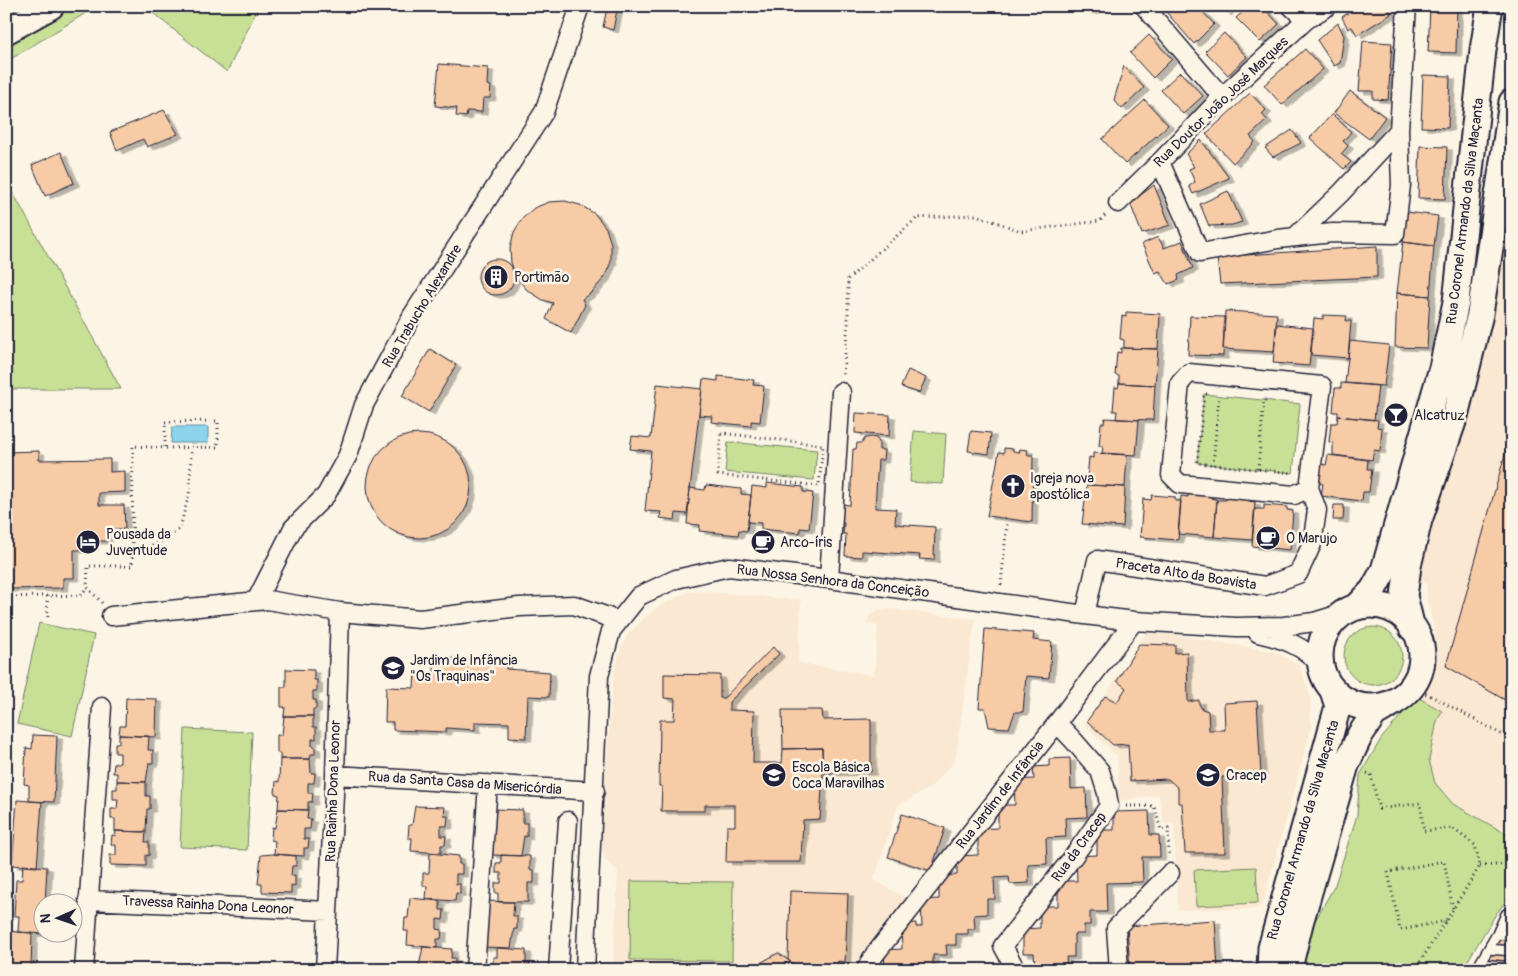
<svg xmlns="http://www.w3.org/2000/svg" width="1518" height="976" viewBox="0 0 1518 976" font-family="Pangolin,sans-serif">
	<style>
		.built { fill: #fae8d2 }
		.green { fill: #c8e096; stroke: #758168 }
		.water { fill: #8bd4ec; stroke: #618da5 }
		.building { fill: #f7cba6; stroke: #22223b; filter: url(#shadow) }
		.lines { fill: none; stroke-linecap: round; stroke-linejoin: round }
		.lane-casing { stroke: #22223b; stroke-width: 12 }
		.street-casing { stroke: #22223b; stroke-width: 21 }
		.secondary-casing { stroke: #22223b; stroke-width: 29 }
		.path { stroke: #22223b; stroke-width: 3; stroke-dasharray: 1 4; stroke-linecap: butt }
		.lane { stroke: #fcf5e5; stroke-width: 9 }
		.street { stroke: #fcf5e5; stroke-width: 18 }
		.secondary { stroke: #fcf5e5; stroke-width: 25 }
		.labels { text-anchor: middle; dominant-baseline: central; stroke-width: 5; stroke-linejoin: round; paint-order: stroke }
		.street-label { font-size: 14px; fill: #22223b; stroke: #fcf5e5 }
		.poi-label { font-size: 14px; fill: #22223b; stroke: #fcf5e5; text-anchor: start }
	</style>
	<defs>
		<filter id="shadow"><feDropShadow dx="5.5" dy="3" stdDeviation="0" flood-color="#0004"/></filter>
	</defs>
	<rect width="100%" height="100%" fill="#fcf5e5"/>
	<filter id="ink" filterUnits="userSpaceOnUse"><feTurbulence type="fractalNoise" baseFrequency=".02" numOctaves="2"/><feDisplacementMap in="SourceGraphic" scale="10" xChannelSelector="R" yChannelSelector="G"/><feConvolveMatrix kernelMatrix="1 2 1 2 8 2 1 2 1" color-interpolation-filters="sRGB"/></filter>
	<g filter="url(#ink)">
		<path class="built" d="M1512 102V893L1496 914 1462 970 1312 926 1335 885 1357 815 1360 775 1381 739 1403 713 1419 698 1431 685 1436 666 1437 649 1435 632 1427 601 1426 584 1408 566 1455 416Z
			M702 591 801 600 798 663 874 675 878 626 867 624 869 616 877 610 889 609 975 619 955 761 930 788 898 805 874 880 906 898 855 964 852 970H613L618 871 605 860 601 847 611 699 615 669 621 648 628 634 644 618 658 607 673 599 688 592Z
			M1148 631 1273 651 1299 665 1310 695 1311 729 1263 903 1256 909 1178 910 1174 824H1164L1159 795 1119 801 1117 756 1085 725Z"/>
		<path class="green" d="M6 6H97L6 62Z
			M144 6H259L227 72Z
			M6 180 121 389H6Z
			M1204 394 1300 404 1293 473 1197 463Z
			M914 431 946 434 943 484 910 482Z
			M728 442 817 450 814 480 725 472Z
			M39 623 94 635 72 736 17 724Z
			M1344 656a29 29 0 1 1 58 0a29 29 0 1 1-58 0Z
			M1419 698 1442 711 1437 721 1429 760 1435 783 1453 804 1512 837V893L1496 914 1462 970H1303L1302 966 1312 926 1335 885 1357 815 1360 775 1381 739 1403 713Z
			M185 729 252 732 247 850 180 847Z
			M1256 867 1258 903 1196 906 1194 870Z
			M631 881 733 882 732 961 630 960Z"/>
		<path class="water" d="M172 427H208V443H171Z"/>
		<path class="building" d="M1068 6H1094L1093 12Z
			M1161 6H1197L1214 24 1194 44Z
			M1219 6H1232L1226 13Z
			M1249 6H1262L1279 24 1260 42 1236 18Z
			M1358 6H1387L1391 14 1357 35 1352 27 1348 29 1342 17Z
			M1430 6H1457L1456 53 1428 52Z
			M607 8 617 10 613 30 603 27Z
			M1338 23 1344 36 1340 63 1334 66 1317 40Z
			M1224 33 1247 57 1228 75 1205 51Z
			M1149 35 1172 59 1153 78 1130 53Z
			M1363 41 1392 43 1388 100 1373 99V91H1359Z
			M1305 49 1323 69 1282 105 1264 85Z
			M439 64 488 68 487 85 491 86 490 98H483L482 112 467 111 466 117 456 116 457 108 435 106Z
			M1124 66 1144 88 1122 109 1114 100Z
			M1180 72 1203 96 1183 114 1161 90Z
			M1423 75 1450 76 1448 128 1421 127Z
			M1350 91 1385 117 1369 139 1334 113Z
			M1250 93 1266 110 1262 114 1267 120 1250 136 1255 142 1233 163 1206 134Z
			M1145 100 1168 125 1125 164 1102 139Z
			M164 110 178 134 147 147 143 139 117 151 110 132Z
			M1332 114 1351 132 1343 141 1348 146 1341 154 1351 162 1344 169 1310 138Z
			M1292 130 1301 143 1273 157 1265 148Z
			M1201 140 1229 178 1193 194 1189 186 1195 182 1189 169 1194 167 1186 154Z
			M1420 146 1447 147 1445 199 1418 198Z
			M61 152 74 183 45 196 32 165Z
			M1154 185 1170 225 1142 234 1130 203Z
			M1228 191 1242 222 1232 225 1209 226 1200 204Z
			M565 201 580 205 595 214 606 228 611 244V262L604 278 592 292 582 299 585 305 571 333 546 319 553 303 543 300 527 290 517 278 511 263 510 248 514 232 522 219 534 208 549 202Z
			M1406 212 1438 216 1434 246 1403 242Z
			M1158 237 1164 248 1182 241 1193 268 1178 275 1179 280 1168 284 1160 271 1155 273 1142 244Z
			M1403 242 1434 246 1430 296 1397 293Z
			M1377 246V277L1220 284 1217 257Z
			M478 277a18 18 0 1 1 36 0a18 18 0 1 1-36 0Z
			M1397 293 1430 296 1427 348 1395 347Z
			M1225 311 1277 314 1274 352 1223 349Z
			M1126 312 1160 314 1158 349 1124 348V340L1120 339 1122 316 1126 317Z
			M1323 315 1347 316 1346 321H1351L1348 358 1311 355 1314 318 1323 319Z
			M1190 316 1225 317 1223 356 1188 355Z
			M1277 324 1313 328 1309 366 1273 363Z
			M1350 341 1389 345 1384 386 1345 383Z
			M1121 348 1158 349 1155 385 1119 383V376L1115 375 1117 352 1121 353Z
			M430 349 456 365 429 412 402 396Z
			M908 370 926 378 919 393 901 387Z
			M718 376 754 380 753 385 764 386 760 422 751 421V426L711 422 712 416 699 415 703 379 718 381Z
			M1119 383 1155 385 1153 420 1116 419 1117 411H1113L1115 387 1118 388Z
			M1341 383 1378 386 1374 420 1338 416V412H1333L1335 388H1341Z
			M657 384 702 389 687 514 676 513 675 520 660 518 661 512 645 511 651 451 630 449 632 436 651 438Z
			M856 413 890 415 889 436 855 433Z
			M1338 416 1378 420 1377 427 1382 428 1380 451 1374 450 1372 460 1333 455V443L1329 442 1331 423H1337Z
			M1105 418 1139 420 1136 455 1102 453 1103 446H1099L1101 423H1104Z
			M1512 429V704L1446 666Z
			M971 431 991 433 989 454 968 451Z
			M367 486a52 52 0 1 1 104 0a52 52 0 1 1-104 0Z
			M871 437 876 438 879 442V450H884L883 460H878L875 508 896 509 895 524 935 527 934 560 919 559 920 555 862 551V557L845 556 846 534H843L844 523H841L842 504 850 505 853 449H856L857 443H862L865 438Z
			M1004 448 1013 449V451L1020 452 1019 449 1028 450 1027 455H1033L1032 522 987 516 999 452 1004 453Z
			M39 451V460L110 459V472L125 471V492L99 493V505H124L125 529H106L107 541H85V550H74V578H63V588L6 589V452Z
			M1093 453 1127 455 1125 487 1091 485V481L1087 480 1089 457 1093 458Z
			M1328 455 1368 460 1367 469H1372L1369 492H1363L1362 501 1321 496 1323 484 1318 483 1321 464 1326 465Z
			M767 483 803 487V492L813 493 809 529 800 528V533L761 529V523L748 522 752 486 767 488Z
			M706 485 741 489V494L751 495 747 531 739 530 738 535 699 531 700 525 687 524 690 488 705 490Z
			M1087 485 1125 487 1123 527 1082 524Z
			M1188 492 1211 494V498L1217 500 1214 537 1178 534 1181 496 1188 497Z
			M1152 495 1175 497V501H1181L1178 540 1140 537 1143 499 1151 500Z
			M1226 496 1249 497V501L1255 502 1252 540 1214 537 1217 500H1226Z
			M1264 505 1287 507V510L1293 511 1290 550 1252 546 1255 509H1264Z
			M1334 505H1344L1343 520H1333Z
			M985 629 1034 633 1033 640 1052 642 1049 678 1026 676 1023 712H1015L1009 728 989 727 985 708H979Z
			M1139 644 1175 645V653L1187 652 1188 702 1199 700V704L1202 709 1208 711 1209 730H1225L1224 703 1257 701 1261 776 1222 777 1225 853H1185L1182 803H1178V788L1168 779 1130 781 1128 744 1113 745 1087 721 1105 696 1117 702 1126 688 1117 681Z
			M773 647 779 654 729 702V710L754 711 753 763H782L783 749 822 748 823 773 820 819 803 820 801 862H726L727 826H735V805H705V811H661L662 786H659L660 720H674L675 699 664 698V674L720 675V698H724Z
			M446 658 506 661V669L550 672 549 697 528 696 526 738 509 737V723L475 722V730L446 728V732L393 730V722H385L386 687 414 688 415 672 434 673V663L446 664Z
			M286 669 314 670V680H317V691H313V700H316V709H313V716H284L285 707H281V687H286Z
			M126 698 157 699 156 737 119 735 120 726H125Z
			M782 710H822L823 720 871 719V772L823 773 822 748 783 749Z
			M284 716H313V727H316V739H312V746L315 747V754H311L310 759H280V753H277V735H282Z
			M33 735 57 736 54 802 29 801V785L24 784 26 748 32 749Z
			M119 735 149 736 148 750H153V763H149L146 782 117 781V773H113L114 763H120V753H115V743H119Z
			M1070 758 1071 789 1086 788 1087 817 1065 818 1066 837 1046 838 1047 864 1028 865 1029 883 1010 884 1009 877 994 878 995 899H987V914L974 915 975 929H968V934H956V945H946L947 955H933V969L885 970 884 950 902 949 901 924 916 923V927H922L921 900 939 899V876L957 875V856L978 855V829L998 828V805H1015L1014 780 1034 779 1033 767 1049 766V759Z
			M280 759H310L311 773H315L314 783H308V793H313L312 802H308V810L278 809 279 795 275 794 276 781 279 782Z
			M117 781 146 782V796H150V809H147L146 832 115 831V819H111V809H117L118 799H113V789H117Z
			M17 800 42 802 37 867 12 865Z
			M415 806 445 807 444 816H448L447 826H441V836H446L445 845H441V853L411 851 412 838H408L409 825H412Z
			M278 809 308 810 307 819H311L310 829H304V839H309L308 848H304V856L274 854 275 841 271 840 272 827 275 828Z
			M494 809 523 810V823H527V837L524 836 521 856 491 855 488 836H494V826H489Z
			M1149 811 1150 835H1159L1160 857H1142L1143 882 1106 883 1107 912H1090V925H1084V934H1074V957H1066L1067 970H1035L1034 953H1023V929L1040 928V906H1058V881H1077L1076 856 1097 855V830H1114V812Z
			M902 814 945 828 931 871 888 857Z
			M115 831 146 832 145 842H149V856L146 855V866L110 865V855H116V845H111L112 835 116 836Z
			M430 853 459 856V864H462V874H456V884H460V894L456 893 455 901 426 899 427 886H423V873H429Z
			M274 854 296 856V866H292L291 876 295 875V886L291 885V893L262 892V884H258L261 855Z
			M501 855 530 856V870H534V883H528V902H498V893H495V883H501V873H496V863H501Z
			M23 865 47 867 45 904H42V934H44L18 932 19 916H14L16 880H22Z
			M790 891 848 893 845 962 838 961 837 970H802L788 960Z
			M410 898 440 901V910H444L443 920 437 919V929L442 930 441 939H437V948L407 945 408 931H404L405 918H408Z
			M484 901 514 902 513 916H517V929H514L511 948 482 947Z
			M1512 915V970H1483Z
			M1215 920 1218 970H1130L1127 926Z
			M6 931 32 933 31 970H6Z
			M423 947 452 949 451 958H455V968H449L448 970H415L416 966H419Z
			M497 948 526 950V964H530V970H497V967H493V957H497Z
			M778 953 802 970H748Z"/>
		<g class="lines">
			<defs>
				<path id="lane" d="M1497 934 1512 935
					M1489 949 1512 951
					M1480 964 1512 967
					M1476 970 1497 934 1506 914 1512 915"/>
				<path id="street" d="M1144 6 1222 97
					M1291 6 1306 20
					M1160 162 1200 253 1278 239 1332 233 1395 234 1401 185 1399 130 1407 6
					M1118 203 1160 162 1222 97 1306 20 1328 6
					M1295 237 1341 193 1399 130
					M829 579 841 392
					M256 601 293 528 326 495 348 455 364 405 412 316 544 112 580 6
					M1085 615 1097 560 1265 586 1298 574 1312 544 1317 510 1309 488 1322 386 1189 373 1180 383 1171 475 1180 484 1294 495 1309 488
					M111 616 267 600 340 612 420 619 519 607 574 605 619 621
					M1258 633C1284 639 1302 645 1321 665
					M335 775 595 791
					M88 900 328 911
					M84 970 102 707
					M325 970 335 775 340 612
					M475 970 488 784
					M558 970 568 821
					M585 970 599 676 611 631 639 596 676 579 729 567 829 579 1085 615 1134 621 1236 627 1284 626 1314 622 1346 612
					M866 970 872 958 1057 723 1134 621
					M1016 970 1003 946 1073 857 1109 806 1107 793 1100 771 1074 741 1057 723
					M1119 970 1116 928 1170 873"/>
				<path id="secondary" d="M6 31 51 6
					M1320 656a51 51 0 1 1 102 0a51 51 0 1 1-102 0Z
					M1357 607 1373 590 1384 570 1442 368 1456 302 1483 50 1490 6
					M1412 628 1404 596 1408 566 1419 520 1455 416 1480 314 1512 102
					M1270 970 1271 948 1338 706 1333 691
					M1291 970 1290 964 1300 923 1346 765 1360 735 1374 714 1393 703"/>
			</defs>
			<use href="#lane" class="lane-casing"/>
			<use href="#street" class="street-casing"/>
			<use href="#secondary" class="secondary-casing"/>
			<path class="path" d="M843 374 848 324V279L917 218 976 215 1021 231 1100 221 1105 215
				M1207 394H1204L1197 463 1293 473
				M721 433 823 445 819 486 718 475Z
				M1213 465 1219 396
				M1258 469 1264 400H1266
				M132 549 147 547 166 540 180 528 190 490 191 448
				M1001 585 1007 523
				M47 596 48 621
				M6 597 81 595 87 587
				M102 603 87 587 88 566H132L133 446 165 448 218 447V421L165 422V448
				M1412 687 1437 699 1512 740
				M1367 773 1371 774 1379 809 1420 803 1424 831 1452 828 1475 845 1480 866 1420 962 1421 970
				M1126 806H1154L1161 830 1168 828 1169 855
				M1480 866 1512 864
				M1446 921 1400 930 1388 872 1444 861 1453 909"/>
			<use href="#lane" class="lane"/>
			<use href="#street" class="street"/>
			<use href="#secondary" class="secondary"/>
		</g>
	</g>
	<defs>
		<symbol id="building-disc" viewBox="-11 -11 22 22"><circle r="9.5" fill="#22223b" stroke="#fcf5e5"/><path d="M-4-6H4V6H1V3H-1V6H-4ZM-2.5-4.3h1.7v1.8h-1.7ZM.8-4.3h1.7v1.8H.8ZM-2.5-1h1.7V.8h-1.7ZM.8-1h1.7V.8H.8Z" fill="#fff"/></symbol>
		<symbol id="bar-disc" viewBox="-11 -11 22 22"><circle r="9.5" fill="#22223b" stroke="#fcf5e5"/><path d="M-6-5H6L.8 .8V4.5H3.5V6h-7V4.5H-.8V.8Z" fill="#fff"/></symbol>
		<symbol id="church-disc" viewBox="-11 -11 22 22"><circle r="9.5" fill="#22223b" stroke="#fcf5e5"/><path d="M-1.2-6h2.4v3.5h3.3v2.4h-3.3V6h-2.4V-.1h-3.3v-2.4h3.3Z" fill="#fff"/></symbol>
		<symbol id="cafe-disc" viewBox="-11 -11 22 22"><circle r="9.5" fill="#22223b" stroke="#fcf5e5"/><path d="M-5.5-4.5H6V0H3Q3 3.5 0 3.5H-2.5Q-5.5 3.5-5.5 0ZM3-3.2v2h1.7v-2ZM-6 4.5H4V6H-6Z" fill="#fff"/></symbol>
		<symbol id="hotel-disc" viewBox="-11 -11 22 22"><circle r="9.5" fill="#22223b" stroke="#fcf5e5"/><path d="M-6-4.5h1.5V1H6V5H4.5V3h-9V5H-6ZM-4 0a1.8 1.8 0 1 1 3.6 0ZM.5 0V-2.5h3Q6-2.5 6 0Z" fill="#fff"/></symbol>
		<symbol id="school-disc" viewBox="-11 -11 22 22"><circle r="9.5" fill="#22223b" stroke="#fcf5e5"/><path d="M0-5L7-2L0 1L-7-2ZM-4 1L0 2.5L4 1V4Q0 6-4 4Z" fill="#fff"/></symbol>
	</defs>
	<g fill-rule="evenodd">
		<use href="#building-disc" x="482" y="263" width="28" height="28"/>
		<use href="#bar-disc" x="1382" y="401" width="28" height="28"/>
		<use href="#church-disc" x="999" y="472" width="28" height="28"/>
		<use href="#cafe-disc" x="1254" y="524" width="28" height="28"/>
		<use href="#hotel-disc" x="74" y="528" width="28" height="28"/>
		<use href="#cafe-disc" x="749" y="528" width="28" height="28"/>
		<use href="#school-disc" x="379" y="654" width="28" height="28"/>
		<use href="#school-disc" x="760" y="761" width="28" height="28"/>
		<use href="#school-disc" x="1194" y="761" width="28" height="28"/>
	</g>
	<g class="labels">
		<g class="street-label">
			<text transform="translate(1221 102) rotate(-44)">Rua Doutor João José Marques</text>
			<text transform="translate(1465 211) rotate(-83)">Rua Coronel Armando da Silva Maçanta</text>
			<text transform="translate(422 306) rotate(-59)">Rua Trabucho Alexandre</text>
			<text transform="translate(1186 574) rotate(9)">Praceta Alto da Boavista</text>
			<text transform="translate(833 581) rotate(7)">Rua Nossa Senhora da Conceição</text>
			<text transform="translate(465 783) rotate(4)">Rua da Santa Casa da Misericórdia</text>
			<text transform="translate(333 791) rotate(-88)">Rua Rainha Dona Leonor</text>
			<text transform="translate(1000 795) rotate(-52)">Rua Jardim de Infância</text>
			<text transform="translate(1303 830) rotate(-74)">Rua Coronel Armando da Silva Maçanta</text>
			<text transform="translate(1079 847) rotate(-54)">Rua da Cracep</text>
			<text transform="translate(208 905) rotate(3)">Travessa Rainha Dona Leonor</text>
		</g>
		<g class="poi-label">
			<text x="514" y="277">Portimão</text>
			<text x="1414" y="415">Alcatruz</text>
			<text x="1030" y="478">Igreja nova<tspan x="1030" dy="16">apostólica</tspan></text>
			<text x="106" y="534">Pousada da<tspan x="106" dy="16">Juventude</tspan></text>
			<text x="1286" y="538">O Marujo</text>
			<text x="780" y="542">Arco-íris</text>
			<text x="410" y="660">Jardim de Infância<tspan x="410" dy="16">"Os Traquinas"</tspan></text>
			<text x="792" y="767">Escola Básica<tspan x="792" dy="16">Coca Maravilhas</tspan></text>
			<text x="1226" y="775">Cracep</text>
		</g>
	</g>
	<rect width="1518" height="976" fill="none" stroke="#fcf5e5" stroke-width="25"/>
	<rect x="12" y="12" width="1493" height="951" fill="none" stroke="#22223b" stroke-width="2" filter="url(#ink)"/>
	<g transform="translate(58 918) rotate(268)"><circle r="24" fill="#fcf5e5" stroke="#a5a1a1"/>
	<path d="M0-4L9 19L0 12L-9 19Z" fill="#22223b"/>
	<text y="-8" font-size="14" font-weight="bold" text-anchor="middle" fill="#22223b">N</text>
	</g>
</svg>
